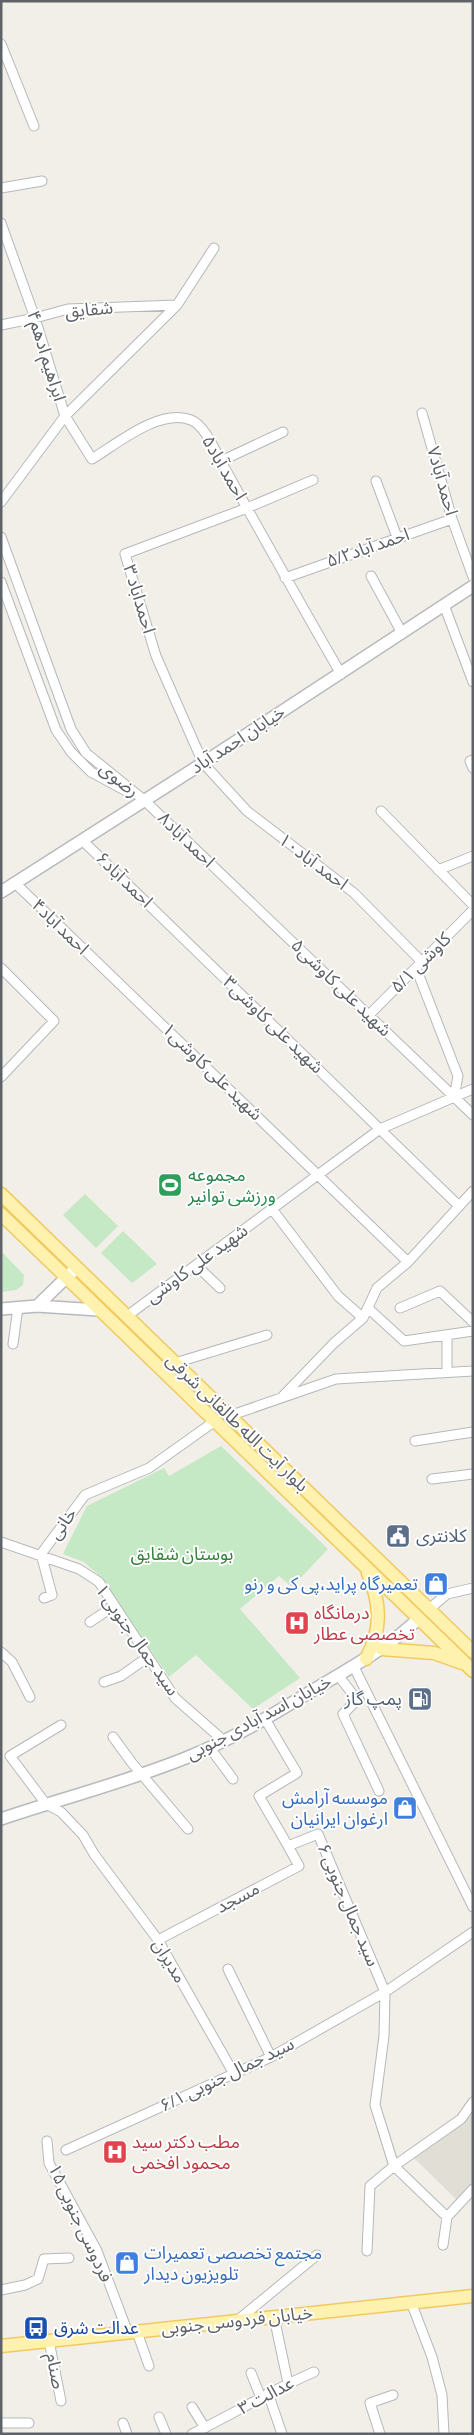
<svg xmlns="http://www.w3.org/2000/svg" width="474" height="2435" viewBox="0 0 474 2435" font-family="'Sofia Sans Condensed','Noto Sans Arabic',sans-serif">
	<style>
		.education { fill: #e1ded6 }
		.green { fill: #c5e8c5 }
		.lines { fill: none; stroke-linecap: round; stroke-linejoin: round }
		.minor-casing { stroke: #b5b8bc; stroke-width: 11 }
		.secondary-casing { stroke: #b6babf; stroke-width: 14 }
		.primary-casing { stroke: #f2c960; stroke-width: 15 }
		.minor { stroke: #fff; stroke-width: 9 }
		.secondary { stroke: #fff; stroke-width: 11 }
		.primary { stroke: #fff2af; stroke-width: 12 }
		.labels { text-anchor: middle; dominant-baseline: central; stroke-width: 4; stroke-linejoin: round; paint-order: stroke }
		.street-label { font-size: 18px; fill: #5f6368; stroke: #fff }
		.leisure-label { font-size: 18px; fill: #27864d; stroke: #fff; text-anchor: start }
		.service-label { font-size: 18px; fill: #4e5e75; stroke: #fff; text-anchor: start }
		.park-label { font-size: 18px; fill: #348238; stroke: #fff }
		.shop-label { font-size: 18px; fill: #366cbe; stroke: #fff; text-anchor: end }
		.health-label { font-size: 18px; fill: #be3a42; stroke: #fff; text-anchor: start }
		.transit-label { font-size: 18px; fill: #164399; stroke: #fff; text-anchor: start }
	</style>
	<rect width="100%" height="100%" fill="#f1efe8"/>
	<path class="education" d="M473 2113V2183L458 2201 414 2158 452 2132Z"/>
	<path class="green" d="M85 1194 118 1226 96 1248 63 1215Z
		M123 1231 157 1264 132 1283 101 1253Z
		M1 1251 24 1275 23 1285 16 1290 1 1292Z
		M221 1446 328 1549 292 1587 279 1576 240 1609 300 1678 253 1709 196 1655 169 1677 100 1576 84 1562 63 1554 87 1506 164 1468 169 1476Z"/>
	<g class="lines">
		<defs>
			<path id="minor" d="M1 44 34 126
				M1 188 42 181
				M1 223 35 318 65 416 1 502
				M214 248 177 305 65 416 92 459C118 443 160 408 191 420 205 425 216 453 223 465 262 535 301 605 341 674
				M1 325 35 318 68 309 177 305
				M422 413 452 519 473 577
				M221 461 283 432
				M313 480 247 508 125 554 156 656 203 763 247 811 354 893 422 962
				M376 481 397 537
				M1 537 71 729 86 753 144 800 473 1115
				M371 576 402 633
				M285 578 452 519
				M1 582 56 730 71 752 91 772 128 792
				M444 605 473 682
				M473 760 470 761 473 768
				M381 811 473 905
				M82 840 458 1205
				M438 870 473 856
				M15 883 408 1262
				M1 968 54 1021 1 1077
				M416 968 458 1076 454 1097
				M369 1015 473 910
				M272 1209 338 1296 363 1318
				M196 1265 220 1288
				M400 1308 440 1291 473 1322
				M369 1309 404 1341 473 1331
				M127 1316 380 1129 473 1089
				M447 1335V1372
				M13 1344 18 1307
				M175 1363 267 1335
				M281 1398 334 1343 363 1318 377 1288 408 1262 473 1191
				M229 1416 336 1379 473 1371
				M415 1441 473 1432
				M432 1479 473 1474
				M1 1542 79 1569 99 1582 175 1698 224 1741
				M41 1554 85 1495 149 1468 215 1421
				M41 1554 52 1595 44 1598
				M428 1610 447 1594 473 1588
				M90 1622 114 1606
				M1 1652 12 1662 30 1697
				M354 1667 473 1907
				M338 1675 357 1700 343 1714 379 1791
				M104 1682 121 1676 148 1657
				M265 1719 297 1773 259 1796 288 1846 318 1834 385 1992 384 2036 375 2105 394 2166 447 2217
				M61 1725 10 1756 46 1804 61 1812 83 1835 94 1854 158 1940 234 2074
				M113 1737 132 1763 188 1829
				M210 1748 233 1779
				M158 1940 299 1866 288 1846
				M228 1969 271 2057
				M47 2141 49 2163 97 2251 128 2333
				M66 2150 271 2057 385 1992 473 1932
				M443 2245 447 2217 473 2189
				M367 2251 370 2186 394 2166 461 2119 473 2102
				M1 2290 25 2285 38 2279 44 2259 69 2258
				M411 2302 432 2357 442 2395 444 2434
				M274 2317 288 2383
				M238 2320 317 2255
				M137 2332 149 2366
				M49 2341 61 2401
				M251 2373 261 2398
				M268 2393 282 2434
				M192 2407 205 2428
				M159 2417 166 2434
				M1 2423H29
				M123 2423 127 2434
				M192 2434C233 2414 272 2390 314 2372
				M380 2434 370 2403 393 2395"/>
			<path id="secondary" d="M1 892 203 763 473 586
				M37 1306 73 1271
				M1 1309 37 1306 98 1310
				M1 1819C63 1798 127 1782 188 1757 236 1738 280 1710 325 1683 358 1663 390 1646 418 1619"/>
			<path id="primary" d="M1 1194 473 1652
				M1 1214 473 1671
				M382 1649 434 1653 462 1663
				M366 1659C382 1630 381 1604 368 1573
				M1 2346 473 2296"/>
		</defs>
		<use href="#minor" class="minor-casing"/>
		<use href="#secondary" class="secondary-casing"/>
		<use href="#primary" class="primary-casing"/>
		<use href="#minor" class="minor"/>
		<use href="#secondary" class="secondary"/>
		<use href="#primary" class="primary"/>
	</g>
	<defs>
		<symbol id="stadium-square" viewBox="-11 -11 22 22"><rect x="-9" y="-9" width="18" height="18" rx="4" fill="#2e9e5b" stroke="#fff"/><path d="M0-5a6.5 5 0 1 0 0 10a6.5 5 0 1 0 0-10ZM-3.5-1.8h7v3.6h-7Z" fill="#fff"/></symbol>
		<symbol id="civic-square" viewBox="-11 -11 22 22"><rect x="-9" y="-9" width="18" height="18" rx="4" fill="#5c6f8a" stroke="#fff"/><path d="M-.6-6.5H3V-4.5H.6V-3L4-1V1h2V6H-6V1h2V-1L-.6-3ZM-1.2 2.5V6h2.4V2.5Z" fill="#fff"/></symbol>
		<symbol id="shop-square" viewBox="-11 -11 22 22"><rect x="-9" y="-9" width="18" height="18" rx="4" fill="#3f7fe0" stroke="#fff"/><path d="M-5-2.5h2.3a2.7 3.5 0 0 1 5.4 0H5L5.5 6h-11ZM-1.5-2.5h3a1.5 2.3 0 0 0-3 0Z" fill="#fff"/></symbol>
		<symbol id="hospital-square" viewBox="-11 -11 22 22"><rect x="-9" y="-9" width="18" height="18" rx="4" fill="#e0444e" stroke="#fff"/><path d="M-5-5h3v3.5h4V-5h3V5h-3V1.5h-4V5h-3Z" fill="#fff"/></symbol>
		<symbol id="fuel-square" viewBox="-11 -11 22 22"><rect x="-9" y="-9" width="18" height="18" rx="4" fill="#5c6f8a" stroke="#fff"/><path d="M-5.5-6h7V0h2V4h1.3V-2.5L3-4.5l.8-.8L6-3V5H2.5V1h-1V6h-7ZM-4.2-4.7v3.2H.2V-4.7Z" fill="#fff"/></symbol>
		<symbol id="bus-square" viewBox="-11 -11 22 22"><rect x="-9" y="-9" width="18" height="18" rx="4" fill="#1a4fb4" stroke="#fff"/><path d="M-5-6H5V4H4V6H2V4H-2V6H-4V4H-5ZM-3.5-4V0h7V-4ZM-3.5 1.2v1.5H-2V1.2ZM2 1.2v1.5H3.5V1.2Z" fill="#fff"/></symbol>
	</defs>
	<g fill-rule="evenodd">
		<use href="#stadium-square" x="156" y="1171" width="28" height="28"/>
		<use href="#civic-square" x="384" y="1522" width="28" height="28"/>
		<use href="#shop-square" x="422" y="1570" width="28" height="28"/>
		<use href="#hospital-square" x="283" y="1609" width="28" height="28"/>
		<use href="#fuel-square" x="406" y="1685" width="28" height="28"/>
		<use href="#shop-square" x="391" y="1794" width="28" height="28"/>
		<use href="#hospital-square" x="101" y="2138" width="28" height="28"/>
		<use href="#shop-square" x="113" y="2249" width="28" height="28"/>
		<use href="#bus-square" x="22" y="2314" width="28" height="28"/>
	</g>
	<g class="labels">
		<g class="street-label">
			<text transform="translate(89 310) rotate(-5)">شقایق</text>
			<text transform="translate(46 356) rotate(73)">ابراهیم ادهم۴</text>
			<text transform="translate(224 468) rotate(60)">احمد آباد۵</text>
			<text transform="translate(442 481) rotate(74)">احمد آباد۷</text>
			<text transform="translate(368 548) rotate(-19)">احمد آباد۵/۲</text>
			<text transform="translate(139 599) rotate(73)">احمداباد ۳</text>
			<text transform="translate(238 740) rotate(-33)">خیابان احمد آباد</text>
			<text transform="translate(119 780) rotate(39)">رضوی</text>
			<text transform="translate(186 840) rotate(44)">احمد آباد۸</text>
			<text transform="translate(313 862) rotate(37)">احمد آباد۱۰</text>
			<text transform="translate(124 880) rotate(44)">احمد آباد۶</text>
			<text transform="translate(60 927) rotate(44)">احمد آباد۴</text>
			<text transform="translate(421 963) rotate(-45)">کاوشی ۵/۱</text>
			<text transform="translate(341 988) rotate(44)">شهید علی کاوشی۵</text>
			<text transform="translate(273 1025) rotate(44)">شهید علی کاوشی۳</text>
			<text transform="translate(212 1072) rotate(44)">شهید علی کاوشی۱</text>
			<text transform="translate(197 1264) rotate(-36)">شهید علی کاوشی</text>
			<text transform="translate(237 1423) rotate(44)">بلوار آیت الله طالقانی شرقی</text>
			<text transform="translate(63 1524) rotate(-54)">خانی</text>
			<text transform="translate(137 1640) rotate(55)">سید جمال جنوبی ۱</text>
			<text transform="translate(259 1718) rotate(-28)">خیابان اسد آبادی جنوبی</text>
			<text transform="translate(238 1898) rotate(-28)">مسجد</text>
			<text transform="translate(348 1905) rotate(67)">سید جمال جنوبی ۶</text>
			<text transform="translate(169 1961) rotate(59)">مدیران</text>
			<text transform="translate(227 2075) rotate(-26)">سید جمال جنوبی ۶/۱</text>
			<text transform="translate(80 2223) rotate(65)">فردوسی جنوبی ۱۵</text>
			<text transform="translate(237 2321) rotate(-6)">خیابان فردوسی جنوبی</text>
			<text transform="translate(55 2371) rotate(79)">صنام</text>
			<text transform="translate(266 2396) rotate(-28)">عدالت ۳</text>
		</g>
		<g class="leisure-label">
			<text x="188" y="1175">مجموعه<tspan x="188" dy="21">ورزشی توانیر</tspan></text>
		</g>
		<g class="service-label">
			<text x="416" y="1536">کلانتری</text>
			<text x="402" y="1699" text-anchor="end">پمپ گاز</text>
		</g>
		<g class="park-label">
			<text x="182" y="1554">بوستان شقایق</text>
		</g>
		<g class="shop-label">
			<text x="418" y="1584">تعمیرگاه پراید،پی کی و رنو</text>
			<text x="388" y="1798">موسسه آرامش<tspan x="388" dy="21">ارغوان ایرانیان</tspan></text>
			<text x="144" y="2253" text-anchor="start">مجتمع تخصصی تعمیرات<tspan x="144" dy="21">تلویزیون دیدار</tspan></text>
		</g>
		<g class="health-label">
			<text x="314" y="1613">درمانگاه<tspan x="314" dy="21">تخصصی عطار</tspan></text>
			<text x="132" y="2142">مطب دکتر سید<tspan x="132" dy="21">محمود افخمی</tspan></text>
		</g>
		<g class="transit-label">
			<text x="54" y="2328">عدالت شرق</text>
		</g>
	</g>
	<rect width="474" height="2435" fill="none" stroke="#5f6368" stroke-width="5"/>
</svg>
